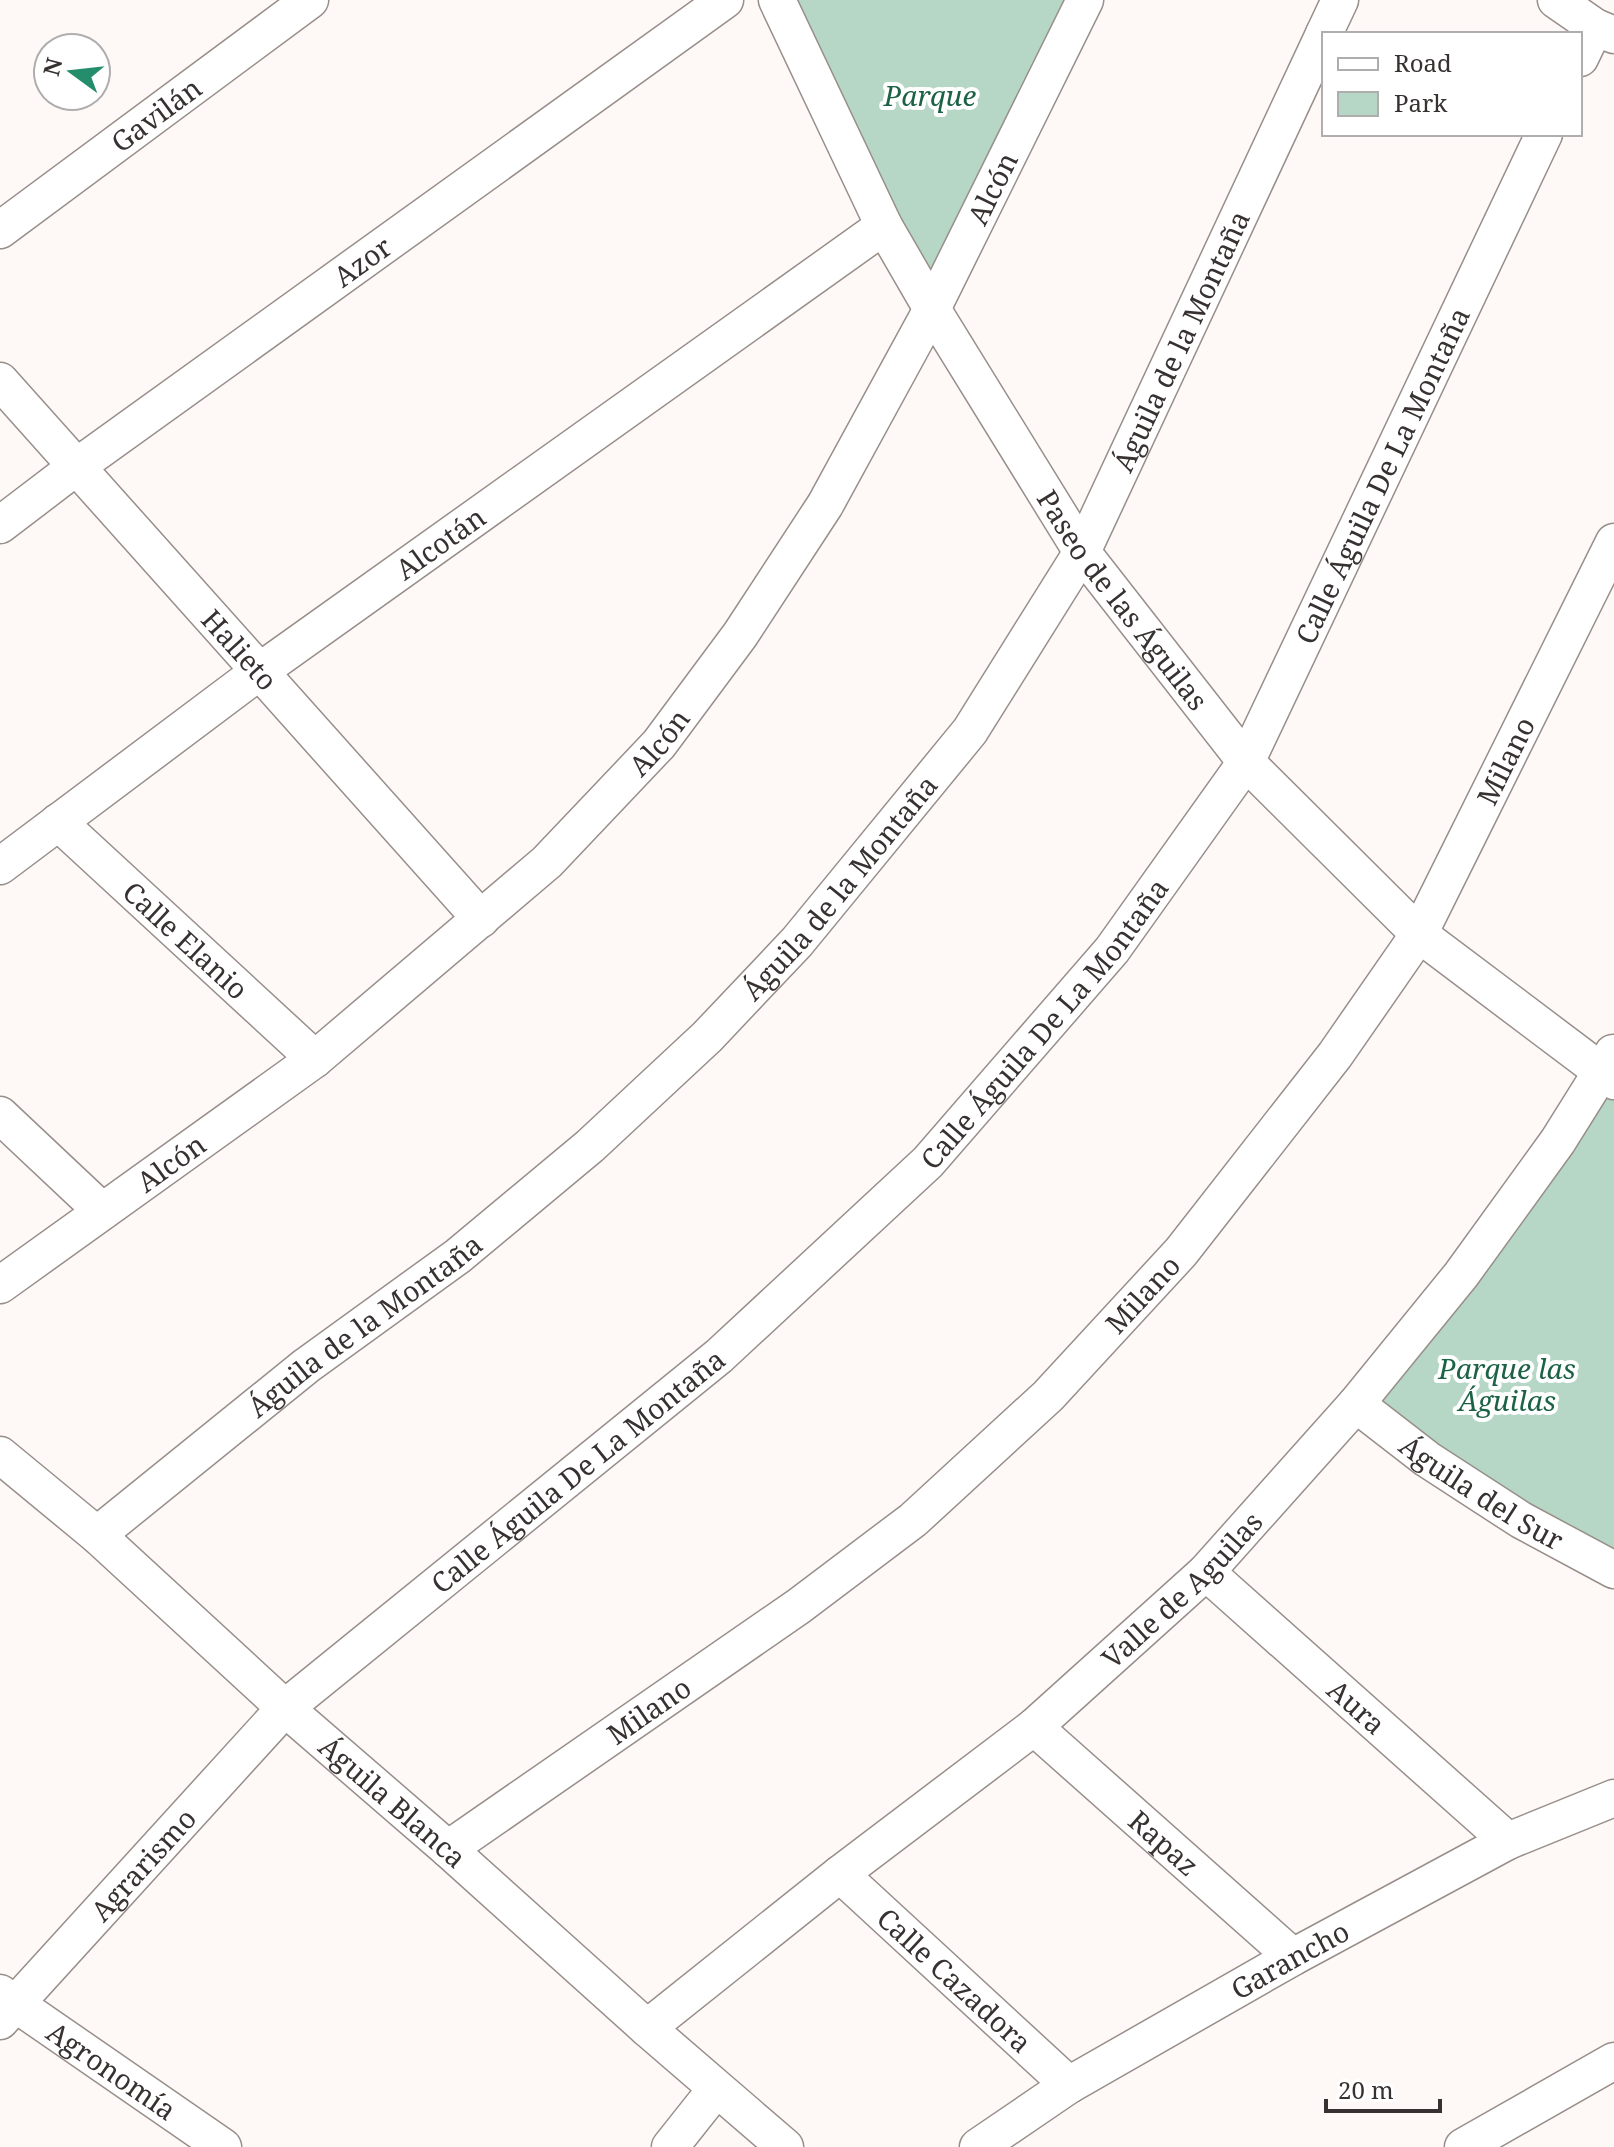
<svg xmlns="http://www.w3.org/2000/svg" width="1614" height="2147" viewBox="0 0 1614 2147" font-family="'Noto Serif',serif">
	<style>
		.green { fill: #b6d7c6 }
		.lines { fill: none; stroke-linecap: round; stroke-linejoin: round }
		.street-casing { stroke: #988e8a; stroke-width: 39 }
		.street { stroke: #fff; stroke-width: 36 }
		.labels { text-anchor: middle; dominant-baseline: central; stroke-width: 8; stroke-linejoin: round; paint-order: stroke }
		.park-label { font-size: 28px; font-style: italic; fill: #1c6246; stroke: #fff }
		.street-label { font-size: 28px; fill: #373231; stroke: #fff }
	</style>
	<rect width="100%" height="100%" fill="#fef9f7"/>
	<path class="green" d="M777 0H1085L932 309Z
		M1614 1081V1570L1356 1404Z"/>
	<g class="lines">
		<defs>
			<g id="street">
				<path id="s1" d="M777 0 884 226 932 309 1082 552 1246 762 1419 934 1614 1081"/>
				<path d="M1556 0 1595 27 1614 35"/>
				<path d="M1324 34 1340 0"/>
				<path d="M1580 58 1595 27"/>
				<path id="s2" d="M0 230 310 0"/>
				<path id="s3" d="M0 381 481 919"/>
				<path id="s4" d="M0 525 76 467 725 0"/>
				<path id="s5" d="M58 822 315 1059"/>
				<path id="s6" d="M0 866 260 671 884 226"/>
				<path d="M0 1115 102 1211"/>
				<path id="s7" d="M0 1285 315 1059 547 862 659 744 740 635 825 505 932 309 1085 0"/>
				<path id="s8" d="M1356 1404 1427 1459 1521 1520 1614 1570"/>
				<path id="s9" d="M0 1455 97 1535 285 1708 448 1849 647 2028 785 2147"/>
				<path id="s10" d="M97 1535 306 1366 458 1256 590 1146 707 1037 797 942 970 731 1082 552 1324 34"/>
				<path id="s11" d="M1206 1572 1508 1841"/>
				<path id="s12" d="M1034 1727 1293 1957"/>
				<path id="s13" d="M448 1849 799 1606 913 1520 1048 1396 1181 1252 1335 1055 1419 934 1614 542"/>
				<path id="s14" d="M840 1874 1069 2085"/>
				<path id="s15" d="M0 1993 223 2147"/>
				<path id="s16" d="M0 2021 285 1708 719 1356 928 1162 1112 950 1246 762 1544 134"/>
				<path id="s17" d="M647 2028 840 1874 1034 1727 1206 1572 1356 1404 1461 1275 1558 1141 1613 1053"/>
				<path d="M670 2147 716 2089"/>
				<path id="s18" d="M978 2147 1069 2085 1293 1957 1508 1841 1614 1798"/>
				<path d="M1463 2147 1614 2061"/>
			</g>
		</defs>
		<use href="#street" class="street-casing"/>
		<use href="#street" class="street"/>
	</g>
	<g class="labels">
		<g class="park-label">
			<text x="930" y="95">Parque</text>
			<text x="1507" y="1368">Parque las<tspan x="1507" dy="32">Águilas</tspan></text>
		</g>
		<g class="street-label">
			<text stroke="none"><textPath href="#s2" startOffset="194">Gavilán</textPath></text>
			<text stroke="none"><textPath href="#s7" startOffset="1504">Alcón</textPath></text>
			<text stroke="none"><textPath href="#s4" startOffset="448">Azor</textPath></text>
			<text stroke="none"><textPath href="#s10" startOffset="1636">Águila de la Montaña</textPath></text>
			<text stroke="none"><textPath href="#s16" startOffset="2096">Calle Águila De La Montaña</textPath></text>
			<text stroke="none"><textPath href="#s6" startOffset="546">Alcotán</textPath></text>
			<text stroke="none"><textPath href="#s1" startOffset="694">Paseo de las Águilas</textPath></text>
			<text stroke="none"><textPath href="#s3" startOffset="360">Halieto</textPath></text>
			<text stroke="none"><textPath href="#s7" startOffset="856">Alcón</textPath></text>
			<text stroke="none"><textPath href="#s13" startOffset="1540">Milano</textPath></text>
			<text stroke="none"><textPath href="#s10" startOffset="988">Águila de la Montaña</textPath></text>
			<text stroke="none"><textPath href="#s5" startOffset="174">Calle Elanio</textPath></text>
			<text stroke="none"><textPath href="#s16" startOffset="1448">Calle Águila De La Montaña</textPath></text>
			<text stroke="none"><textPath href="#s7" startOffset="210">Alcón</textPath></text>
			<text stroke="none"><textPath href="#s13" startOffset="892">Milano</textPath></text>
			<text stroke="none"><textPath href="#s10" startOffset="340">Águila de la Montaña</textPath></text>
			<text stroke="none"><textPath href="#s16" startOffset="800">Calle Águila De La Montaña</textPath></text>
			<text stroke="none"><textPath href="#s8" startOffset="154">Águila del Sur</textPath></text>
			<text stroke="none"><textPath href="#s17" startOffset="692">Valle de Aguilas</textPath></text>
			<text stroke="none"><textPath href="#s11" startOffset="202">Aura</textPath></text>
			<text stroke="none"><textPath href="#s13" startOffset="244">Milano</textPath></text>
			<text stroke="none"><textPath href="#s9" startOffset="524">Águila Blanca</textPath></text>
			<text stroke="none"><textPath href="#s12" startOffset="174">Rapaz</textPath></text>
			<text stroke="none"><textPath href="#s16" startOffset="212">Agrarismo</textPath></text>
			<text stroke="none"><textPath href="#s18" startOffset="364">Garancho</textPath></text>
			<text stroke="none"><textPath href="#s14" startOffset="156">Calle Cazadora</textPath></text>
			<text stroke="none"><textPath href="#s15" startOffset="136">Agronomía</textPath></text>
		</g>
	</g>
	<rect x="1322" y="32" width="260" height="104" fill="#ffffff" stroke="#afadad" stroke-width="2"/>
	<rect x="1338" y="58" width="40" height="12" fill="#ffffff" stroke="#afadad" stroke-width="2"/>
	<text x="1394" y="72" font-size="24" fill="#373231">Road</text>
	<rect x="1338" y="92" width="40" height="24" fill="#b6d7c6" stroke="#afadad" stroke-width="2"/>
	<text x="1394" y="112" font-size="24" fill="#373231">Park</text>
	<g transform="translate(72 72) rotate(285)"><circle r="38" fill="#ffffff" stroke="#afadad" stroke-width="2"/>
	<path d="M0-6L14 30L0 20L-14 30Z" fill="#248e6c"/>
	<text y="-12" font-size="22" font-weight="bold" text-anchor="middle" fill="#373231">N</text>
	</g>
	<path d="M1326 2099v12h114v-12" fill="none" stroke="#373231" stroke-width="4"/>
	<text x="1338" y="2099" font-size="24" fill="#373231" stroke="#ffffff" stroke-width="6" paint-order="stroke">20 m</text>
</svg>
